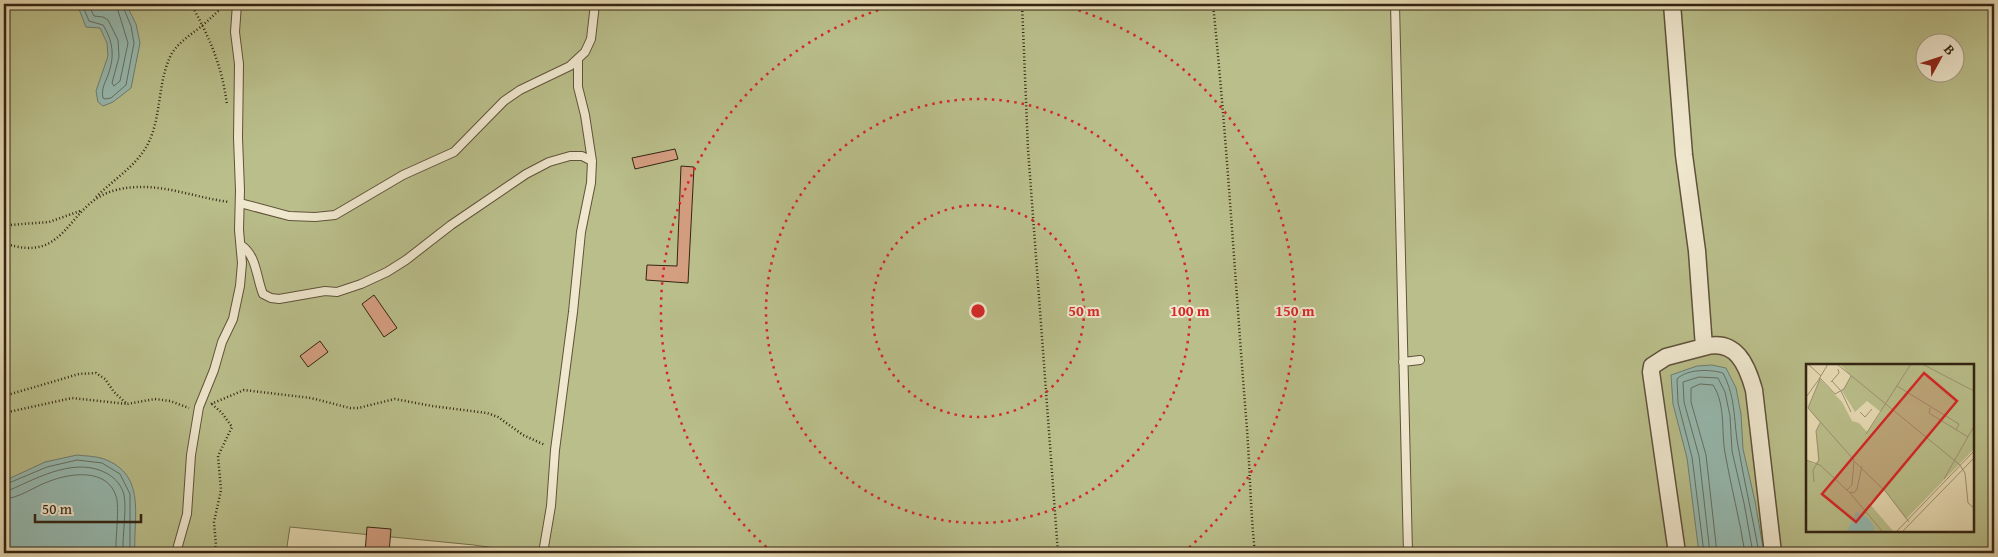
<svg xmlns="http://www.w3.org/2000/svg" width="1998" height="557" viewBox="0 0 1998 557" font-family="'Gentium Book Plus',serif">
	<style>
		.green { fill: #b9be8a; stroke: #76714e; fill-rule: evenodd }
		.water { fill: #96bab1; stroke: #6e7e71 }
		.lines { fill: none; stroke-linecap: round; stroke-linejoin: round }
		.shore { stroke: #646f62; stroke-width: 1 }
		.building { fill: #d49e81; stroke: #332412 }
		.service-casing { stroke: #60523a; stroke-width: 10 }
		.minor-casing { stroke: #60523a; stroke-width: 19 }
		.path { stroke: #332412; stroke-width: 2.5; stroke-dasharray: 1 2.5; stroke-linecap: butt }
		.service { stroke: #efe7ce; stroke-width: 8 }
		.minor { stroke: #efe7ce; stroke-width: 16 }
		.ring { fill: none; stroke: #d62828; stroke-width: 2.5; stroke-dasharray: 2.5 5 }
		.inset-road { fill: none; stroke: #9e9173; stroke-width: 1 }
		.view { fill: #d62828; fill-opacity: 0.15; stroke: #d62828; stroke-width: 2.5 }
		.inset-edge { fill: none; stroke: #332412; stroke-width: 2.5 }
		.centre { fill: #d62828; stroke: #efe7ce; stroke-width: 2.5 }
		.ring-label { font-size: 15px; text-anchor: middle; font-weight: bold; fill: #d62828; stroke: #efe7ce; stroke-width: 4; stroke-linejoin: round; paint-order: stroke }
	</style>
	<rect width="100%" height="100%" fill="#e6dab3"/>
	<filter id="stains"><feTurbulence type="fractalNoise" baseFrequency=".004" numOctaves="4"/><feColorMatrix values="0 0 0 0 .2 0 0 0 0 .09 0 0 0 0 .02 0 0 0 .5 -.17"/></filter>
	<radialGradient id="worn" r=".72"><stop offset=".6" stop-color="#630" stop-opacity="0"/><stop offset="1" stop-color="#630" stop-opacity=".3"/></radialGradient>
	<path class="green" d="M4 4H1994V553H529L474 545 290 527 286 553H4ZM1926 42H1956V72H1926ZM1807 366H1972V531H1807Z"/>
	<path class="water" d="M77 4H126L136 24 140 43 131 88 113 102 103 106 98 102 96 91 108 56 107 43 100 28 86 27Z
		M1712 365 1726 368 1736 388 1741 414 1743 449 1755 501 1764 553H1699L1687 458 1673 404 1671 375 1697 366Z
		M77 455C85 456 96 456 104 459 147 475 133 517 135 553H4V481L45 462Z"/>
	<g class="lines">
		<path class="shore" d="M82 4 89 21 103 25C113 41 115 56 108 75 105 83 101 89 103 98L105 99 111 98 126 85 134 43 131 26 122 4
			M88 4 94 16 103 17 108 20 118 40 119 57 112 83 114 86 120 81 128 43 116 4
			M4 485 47 467 77 460 102 463 120 474 130 494V553
			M4 491 10 490C39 477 77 456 108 474 116 479 122 486 124 495 127 508 122 538 123 553
			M4 499C20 498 35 486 50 481 71 473 107 468 116 496 120 507 115 540 116 553
			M1704 553 1692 457 1678 403 1677 379C1687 369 1709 369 1723 373 1737 400 1733 423 1739 451 1745 485 1753 519 1759 553
			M1710 553 1699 456 1684 402 1683 382 1699 377 1718 378 1725 392 1730 416 1732 451 1744 503 1753 553
			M1717 553 1706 455 1691 402V388L1700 384 1713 385C1726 405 1721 431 1725 453 1731 487 1740 520 1745 553"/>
	</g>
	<path class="building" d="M675 149 678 159 635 169 632 158Z
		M681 166 694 167 688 283 646 280 647 265 677 266Z
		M374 295 397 328 384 337 362 304Z
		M320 341 328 352 308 367 300 356Z
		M367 527 391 529 389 553H365Z"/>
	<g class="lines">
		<defs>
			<path id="service" d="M1395 4 1408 553
				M240 203 289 216 315 217 335 215 403 175 454 152 504 101 520 90 570 66 585 52 591 39 595 4
				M241 245C257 256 256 277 263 294L271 298 279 299 325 291 337 292 361 284 387 272 406 260 451 225 526 174 549 162 570 156H582L592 161
				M1403 362 1420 360
				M176 553 187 514 191 455 199 407 214 370 222 342 233 319 240 286 242 263 239 230 240 190 238 138 239 64 235 32 237 4
				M543 553 551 506 555 450 573 312 581 232 591 183 592 161 585 115 578 87V59"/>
			<path id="minor" d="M1672 4 1684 155 1697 251 1704 347C1736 338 1747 365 1754 390L1773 553
				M1677 553 1651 372 1652 366 1666 357 1704 347"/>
		</defs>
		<use href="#service" class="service-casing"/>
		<use href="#minor" class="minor-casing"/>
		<path class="path" d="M191 4C210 38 222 66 227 105
			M1022 4 1028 149 1058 553
			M1213 4C1227 141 1235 279 1246 417 1250 462 1250 508 1255 553
			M96 197C112 181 133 168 145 149 163 120 156 83 172 53 180 41 192 34 203 25 211 18 218 11 226 4
			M4 224 10 225 49 222 80 211
			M4 243C69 266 66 202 116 190 155 180 191 197 229 202
			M4 396 79 374 96 373 105 379 114 392 127 404 155 399 170 401 189 408
			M211 404 244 390 311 398 350 408H358L395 399 432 406 487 413 498 417 523 435 545 445
			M212 404 222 413 232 427 218 456 221 490 214 522 216 546 213 553
			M4 413 72 398 127 404"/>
		<use href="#service" class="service"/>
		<use href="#minor" class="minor"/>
	</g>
	<g class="ring">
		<circle cx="978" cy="311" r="106"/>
		<circle cx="978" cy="311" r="212"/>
		<path d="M772 552A317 317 0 0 1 899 4M1057 4A317 317 0 0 1 1184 552"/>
	</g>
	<g transform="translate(1806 364)">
		<rect width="168" height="168" fill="#e6dab3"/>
		<path d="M34 0H167V86L100 155 78 126 63 139 87 167H0V96L8 100 12 97 10 67 14 59 2 44 14 15 36 38 46 57 53 59 61 68 75 48 61 37 49 48 36 27 45 12Z" fill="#b9be8a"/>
		<path d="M51 147 63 155 69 164 67 167H41Z" fill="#96bab1"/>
		<path class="inset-road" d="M2 0 15 12M31 0 154 101 159 109 162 139 168 144M116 0 168 27M14 14 29 30 38 25 45 12M13 15 22 0M14 15 2 44 48 96 46 121 41 126M26 17 35 27 45 48M25 18 33 9 32 5M91 22 153 60 150 66M0 33 14 14M124 44 123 49 162 73M54 48 59 53 66 45M60 70 105 0M0 96 14 101 44 129 76 167M49 98 81 129 103 158M138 115 168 62M8 118 7 106 13 96 10 67 14 59M44 128 48 129 51 125 56 102M91 167 168 87M97 167 168 94"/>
		<path class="view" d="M118 9 151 37 50 158 16 130Z"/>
		<rect width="168" height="168" class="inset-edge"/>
	</g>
	<circle cx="978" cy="311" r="8" class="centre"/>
	<g class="ring-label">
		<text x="1084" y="316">50 m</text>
		<text x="1190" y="316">100 m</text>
		<text x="1295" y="316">150 m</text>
	</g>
	<rect width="1998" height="557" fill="none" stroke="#e6dab3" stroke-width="20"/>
	<rect x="5" y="5" width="1988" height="547" fill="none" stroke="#332412" stroke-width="2.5"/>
	<rect x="10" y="10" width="1978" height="537" fill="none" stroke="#332412"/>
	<g transform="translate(1940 58) rotate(50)"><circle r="24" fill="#efe7ce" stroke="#a49983"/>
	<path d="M0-4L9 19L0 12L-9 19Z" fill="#8f2418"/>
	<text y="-8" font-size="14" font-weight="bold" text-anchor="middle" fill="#332412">B</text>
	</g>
	<path d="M35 514v8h106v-8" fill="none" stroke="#332412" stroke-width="2.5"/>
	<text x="42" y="514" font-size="15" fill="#332412" stroke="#efe7ce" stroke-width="4" paint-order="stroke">50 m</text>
	<rect width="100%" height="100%" filter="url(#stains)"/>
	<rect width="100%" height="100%" fill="url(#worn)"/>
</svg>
